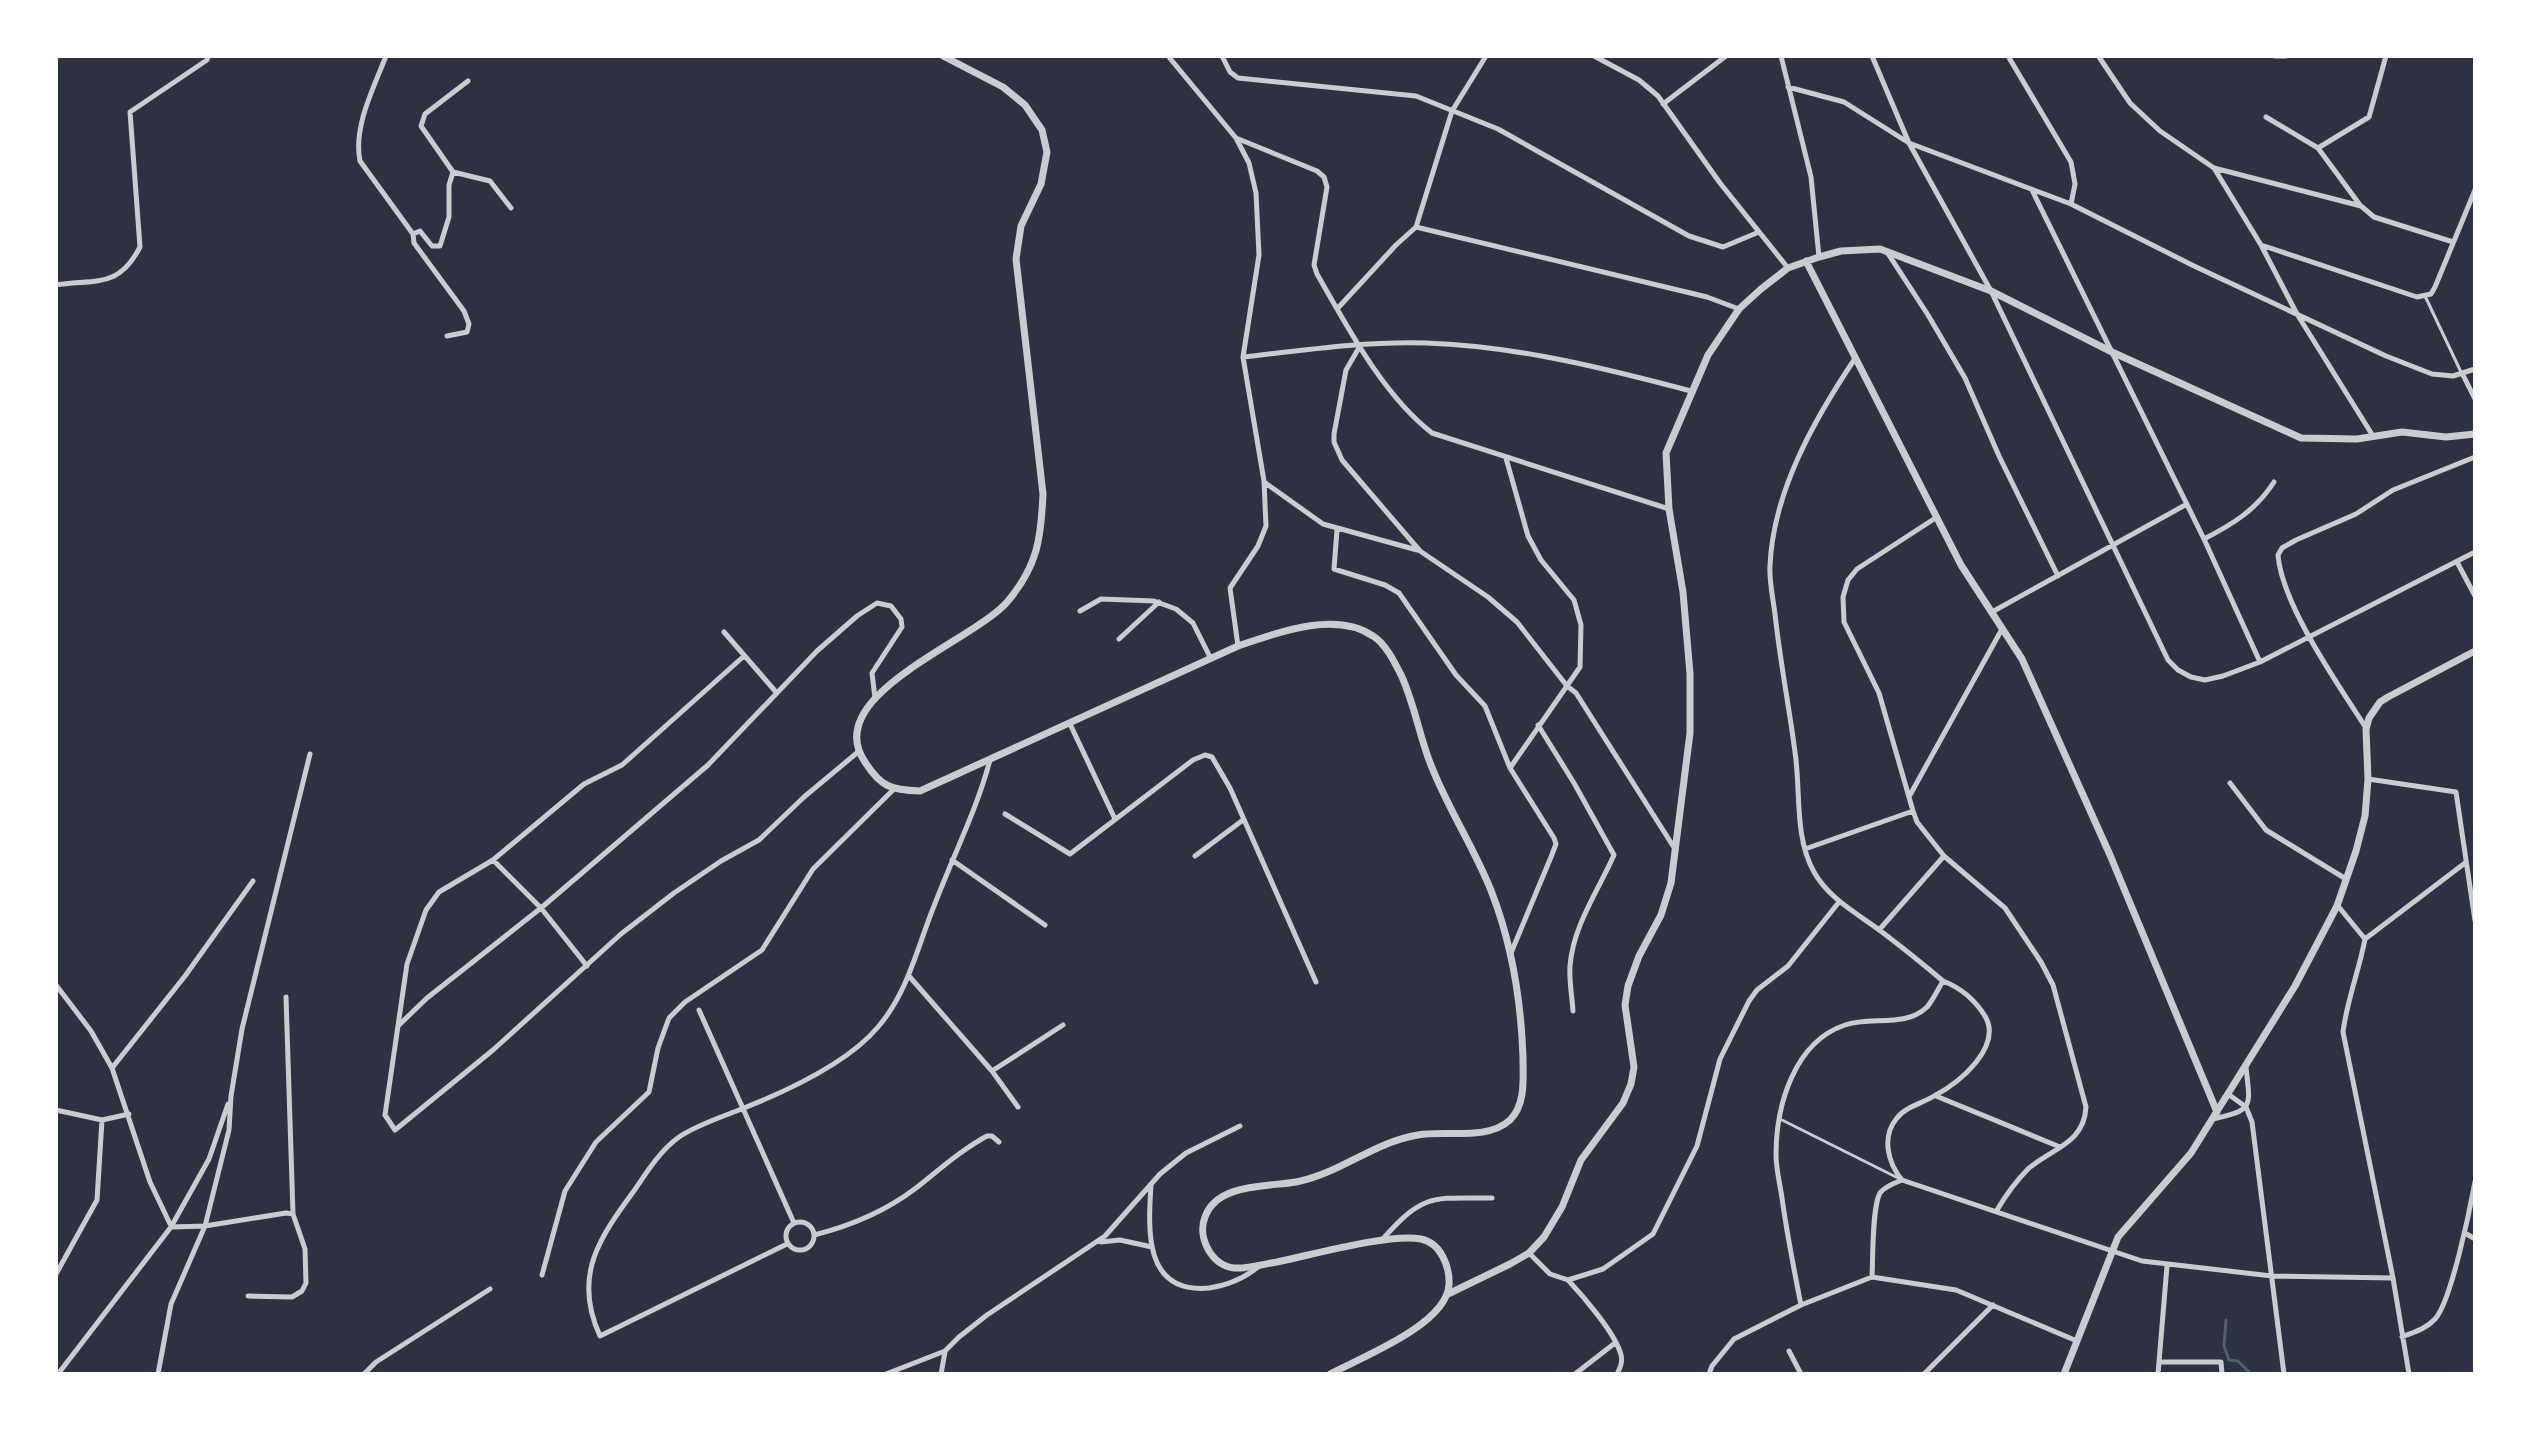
<svg xmlns="http://www.w3.org/2000/svg" width="2531" height="1430" viewBox="0 0 2531 1430" font-family="Spectral,serif">
	<style>
		.lines { fill: none; stroke-linecap: round; stroke-linejoin: round }
		.stream { stroke: #4f5d75; stroke-width: 3 }
		.service { stroke: #caccd0; stroke-width: 3 }
		.minor { stroke: #caccd0; stroke-width: 5 }
		.tertiary { stroke: #caccd0; stroke-width: 7 }
	</style>
	<rect width="100%" height="100%" fill="#2d3142"/>
	<g class="lines">
		<path class="stream" d="M2226 1320 2224 1346 2229 1360 2238 1361 2251 1374"/>
		<path class="service" d="M2425 296 2461 372
			M1780 1119 1898 1178"/>
		<path class="minor" d="M386 56C374 87 353 127 360 161L413 234
			M1168 56 1236 138 1249 163 1256 193 1259 255 1243 357 1264 481 1266 526 1258 546 1230 588 1238 646
			M1222 56 1230 72 1238 78 1416 96 1498 129 1689 236 1723 247 1759 232
			M1594 56 1639 80 1658 96 1720 183 1788 268
			M1781 56 1811 177 1819 257
			M1872 56 1909 143 1991 291 2168 660 2178 670 2191 677 2205 680 2223 676 2260 662 2475 552
			M2008 56 2071 162 2075 184 2071 204
			M2275 56H2286
			M2099 57 2130 103 2160 131 2214 168 2361 206 2374 217 2453 242
			M468 81 425 114 421 126 453 172 490 181 511 208
			M1788 87 1844 102 1909 143 2071 204 2194 266 2386 356 2432 374 2453 376 2475 369
			M1663 104 1726 56
			M2266 117 2318 148 2360 205
			M1236 138 1317 171 1324 177 1327 187 1314 265 1317 274C1348 328 1383 395 1432 433L1669 509
			M2318 148 2369 117 2386 56
			M2214 168 2261 245 2297 314 2373 436
			M2032 190 2204 539 2260 662
			M1416 227 1707 297 1739 309
			M2261 245 2417 297 2431 294 2435 287 2475 190
			M1887 252 1928 315 1965 378 1999 456 2058 576
			M56 285C97 279 119 288 140 247L130 112 207 60 208 56
			M1337 309 1396 245 1416 227 1452 111 1486 56
			M447 336 467 332 469 324 464 311 414 243 413 234 420 231 432 246H440L449 217V185L453 172
			M1360 346 1346 370 1334 434V442L1342 460 1420 551 1488 597 1517 622 1567 686 1576 693 1675 849
			M1243 357C1304 350 1365 341 1426 343 1516 346 1604 368 1691 391
			M1854 360C1814 420 1773 492 1770 566 1769 581 1773 598 1775 614 1780 661 1789 706 1795 752 1801 792 1794 836 1814 872 1829 899 1858 914 1882 932 1903 948 1923 964 1943 981 1961 988 1975 1000 1985 1016 2003 1047 1959 1083 1934 1096 1923 1103 1905 1107 1897 1118 1881 1137 1888 1163 1902 1180
			M2462 373 2475 399
			M1506 458 1528 536 1541 560 1574 600 1581 625 1580 667 1510 768
			M1264 482 1323 524 1417 550
			M1937 517 1857 569 1848 580 1843 597 1844 622 1879 693 1913 811 1917 822 1944 856 2005 908 2041 962 2053 985 2086 1107C2084 1144 2052 1148 2028 1169 2015 1182 2006 1195 1997 1210
			M1337 530 1334 569 1385 585 1399 593 1456 675 1485 706 1510 768 1554 838 1556 844 1551 857 1511 953
			M2204 539C2233 524 2256 510 2274 482
			M2457 562 2475 596
			M1080 611 1101 599 1154 601 1176 609 1193 623 1210 657
			M1992 612 2187 504
			M724 632 776 692
			M1119 639 1159 602
			M744 656 622 765 584 784 493 860 439 892 426 910 407 964 385 1115 395 1130 493 1050 621 934 674 893 721 861 759 840 804 797 858 752
			M1070 724 1115 819
			M1538 725 1574 783 1614 855C1598 891 1573 926 1570 966 1569 981 1572 996 1573 1011
			M2366 728C2338 684 2282 605 2278 555L2282 548 2296 540 2356 514 2393 490 2475 457
			M2368 779 2456 792 2475 921
			M2230 783 2266 830 2346 879
			M1910 795 2002 629
			M1005 814 1070 854 1193 760 1205 755 1212 757 1230 788 1316 982
			M1805 849 1913 811
			M1195 856 1243 820
			M493 860 541 908 587 966
			M952 860 1045 925
			M2338 906 2365 939C2359 971 2347 1000 2343 1032L2393 1278 2409 1374
			M1879 930 1944 856
			M2365 939 2465 863
			M909 976 992 1071 1018 1107
			M56 985 91 1031 112 1068 150 1182 171 1226
			M699 1010 794 1223
			M398 1026 427 998 541 908 708 765 817 651 857 616 877 603 891 606 901 619 902 627 872 673 875 698
			M112 1068 185 976 253 881
			M992 1071 1063 1025
			M2228 1094 2246 1107 2252 1122 2284 1374
			M1936 1096 2060 1147
			M56 1110 102 1120 129 1114
			M2213 1119C2255 1110 2250 1106 2246 1067
			M1902 1180 2142 1261 2272 1276 2393 1278
			M1151 1185C1148 1231 1144 1294 1209 1288 1229 1285 1244 1279 1259 1266
			M786 1236a14 14 0 1 1 28 0a14 14 0 1 1-28 0Z
			M172 1227 205 1226 286 1213 293 1214
			M2465 1233 2475 1239
			M814 1235C850 1226 886 1211 916 1188 939 1170 961 1150 987 1136H992L999 1142
			M1381 1241C1423 1193 1431 1198 1492 1198
			M1101 1242 1120 1240 1152 1247
			M787 1244 600 1336C572 1275 600 1237 636 1188 648 1170 661 1150 679 1137 697 1125 719 1118 739 1110 785 1092 847 1064 878 1027 909 991 918 944 936 901 954 854 977 809 990 760
			M1529 1253 1550 1274 1568 1280 1603 1269 1653 1234 1697 1146 1720 1059 1749 1001 1757 990 1788 966 1839 902
			M56 1274 97 1200 102 1120
			M542 1275 565 1191 596 1142 649 1092 658 1048 669 1018 685 1002 762 950 813 869 893 790
			M1872 1277C1873 1259 1872 1207 1880 1193 1885 1186 1895 1183 1902 1180
			M1568 1280C1583 1296 1616 1334 1621 1355 1623 1362 1620 1368 1617 1374
			M248 1296 292 1297 302 1291 306 1283 305 1249 293 1214 286 997
			M1801 1305C1794 1270 1787 1234 1782 1198 1780 1184 1776 1169 1776 1155 1776 1106 1794 1042 1845 1025 1871 1016 1906 1028 1927 1007 1933 1000 1938 989 1943 981
			M2402 1337C2414 1332 2426 1329 2435 1319 2451 1302 2470 1209 2475 1182
			M1789 1351 1801 1374
			M2159 1362H2221L2222 1374
			M58 1374 171 1227 209 1159 228 1104
			M158 1374 171 1304 205 1226 229 1130 231 1096 242 1029 310 754
			M364 1374 376 1362 490 1289
			M886 1374 945 1351 959 1337 987 1315 1105 1236 1160 1174 1186 1153 1240 1126
			M941 1374 945 1352
			M1575 1374 1615 1343
			M1709 1374 1712 1366 1734 1339 1801 1305 1872 1277 1956 1290 2077 1341
			M1924 1374 1993 1305
			M2158 1374 2167 1266"/>
		<path class="tertiary" d="M943 56 1003 87 1025 105 1042 130 1047 152 1041 184 1021 226 1016 259 1043 494C1041 538 1038 565 1008 601 975 641 819 695 865 762 881 787 891 790 920 791L1238 646C1276 633 1335 610 1373 636 1386 644 1395 663 1402 677 1414 704 1419 733 1429 760 1446 806 1474 847 1492 893 1512 945 1521 1001 1523 1057 1523 1078 1526 1104 1510 1120 1487 1141 1446 1130 1418 1135 1374 1142 1339 1174 1296 1182 1267 1187 1217 1183 1205 1217 1197 1237 1211 1265 1234 1268 1247 1269 1264 1264 1277 1262 1311 1255 1390 1233 1421 1239 1441 1243 1450 1267 1449 1285 1446 1325 1362 1357 1330 1374
			M1806 261 1961 565 2022 659 2110 855 2217 1112
			M1448 1294 1510 1264 1529 1253 1544 1237 1562 1207 1581 1160 1623 1103 1631 1084 1634 1067 1625 1005 1628 986 1639 956 1661 915 1671 883 1690 733V674L1683 592 1669 509 1666 453 1708 355 1739 309 1761 289 1788 268 1819 257 1841 251 1880 249 1991 291 2112 352 2301 438 2357 439 2402 432 2446 437 2475 434
			M2064 1374 2118 1237 2191 1153 2295 986 2337 906 2356 851 2365 816 2368 779 2366 729 2369 718 2380 702 2388 697 2475 651"/>
	</g>
	<rect width="2531" height="1430" fill="none" stroke="#ffffff" stroke-width="116"/>
</svg>
